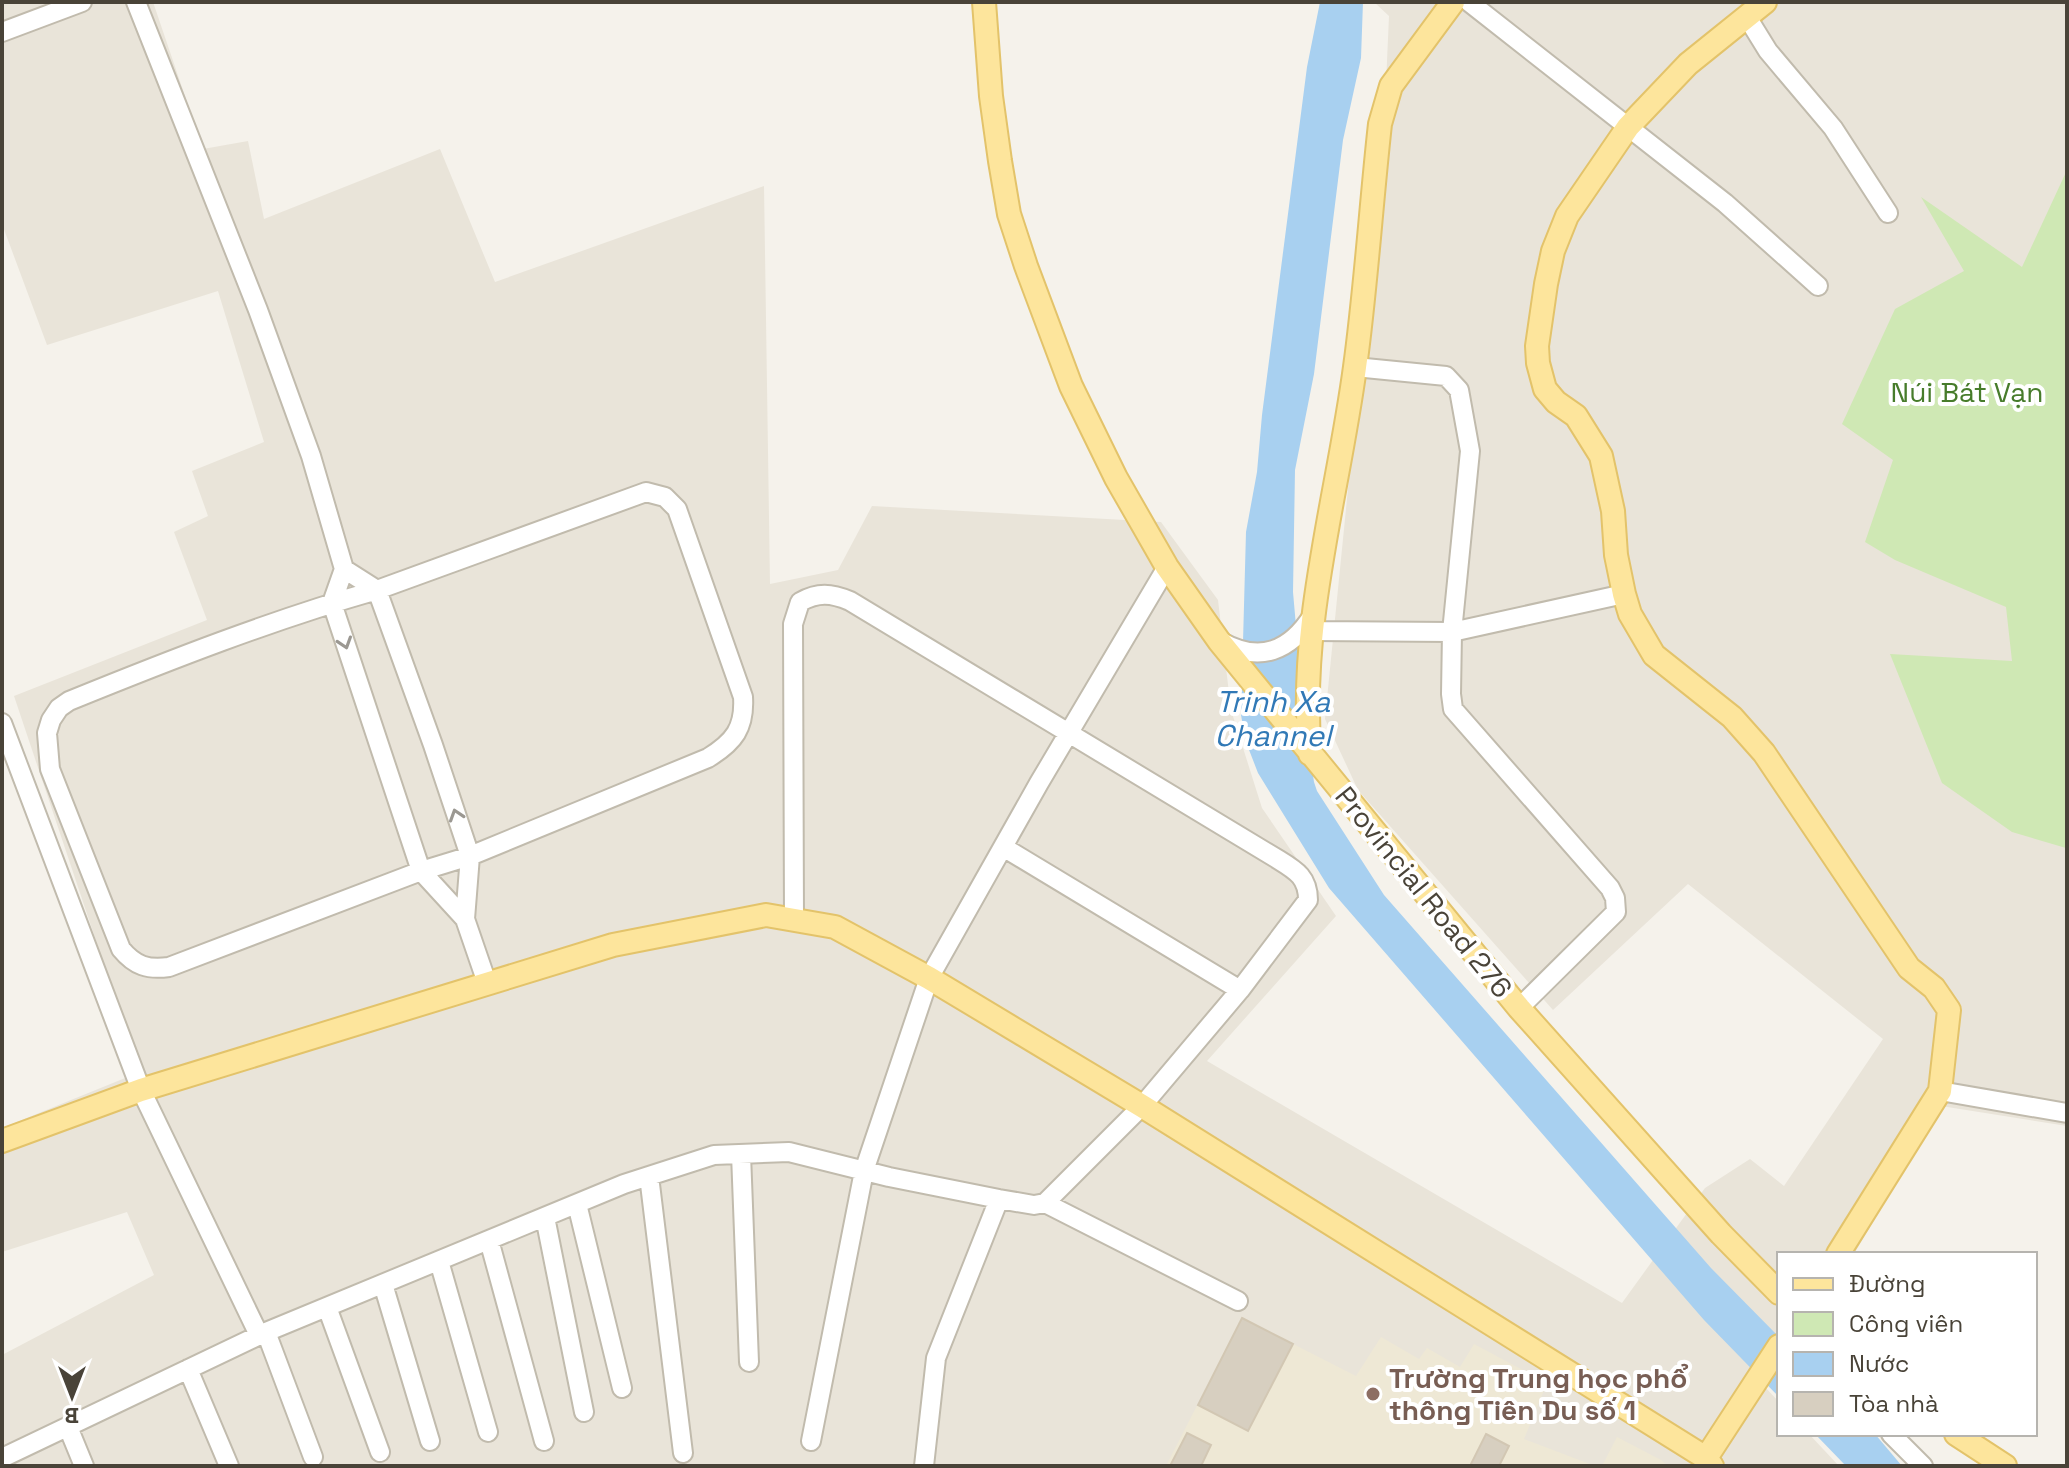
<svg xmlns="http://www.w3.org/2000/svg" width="2069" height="1468" viewBox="0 0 2069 1468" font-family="'Space Grotesk',sans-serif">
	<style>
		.residential { fill: #e9e4d9 }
		.education { fill: #eee8d5 }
		.green { fill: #cfe8b4 }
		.water { fill: #a8d0f0 }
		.building { fill: #d7cfc0; stroke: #d2c7b3; stroke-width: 2 }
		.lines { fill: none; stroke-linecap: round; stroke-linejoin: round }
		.minor-casing { stroke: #c1bbad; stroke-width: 22 }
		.major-casing { stroke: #e3c36a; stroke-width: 26 }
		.minor { stroke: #fff; stroke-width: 18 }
		.major { stroke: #fde59c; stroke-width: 22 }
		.oneway { stroke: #9b9892 }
		.education-dot { fill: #8d6e63; stroke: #fff; stroke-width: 3 }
		.labels { text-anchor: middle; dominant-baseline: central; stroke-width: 8; stroke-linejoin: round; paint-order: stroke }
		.park-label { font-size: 28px; fill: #477c2b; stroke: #fff }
		.street-label { font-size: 28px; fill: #494338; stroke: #fff }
		.education-label { font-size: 28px; font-weight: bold; fill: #785e54; stroke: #fff; text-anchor: start }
		.water-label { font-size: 30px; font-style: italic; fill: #3179b6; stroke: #fff }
	</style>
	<rect width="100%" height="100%" fill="#f5f2eb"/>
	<path class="residential" d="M2 2H153L203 149 248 141 264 219 440 149 495 282 764 186 770 584 838 570 872 506 1161 522 1218 600 1231 710 1262 808 1336 916 1207 1061 1622 1303 1705 1188 1750 1159 1784 1186 1883 1039 1688 884 1553 1010 1358 790 1325 719 1384 129 1389 16 1374 2H2067V1126L1941 1106 1854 1254H1779V1365L1764 1386 1779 1402V1434H1809L1839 1466H2V1355L154 1275 127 1212 2 1252V1128L140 1072 14 696 207 620 174 532 208 516 192 471 264 442 218 291 47 345 2 224Z"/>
	<path class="education" d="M1242 1318 1356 1376 1381 1337 1419 1359 1427 1348 1460 1367 1474 1344 1547 1383 1524 1439 1595 1466H1166Z
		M1617 1437 1661 1460 1668 1466H1602Z"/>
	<path class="green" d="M2067 170V848H2066L2012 832 1942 783 1890 654 2012 661 2006 607 1895 560 1865 542 1893 460 1842 424 1895 309 1964 271 1921 197 2022 267Z"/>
	<path class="water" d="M1320 2H1363L1361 58 1343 140 1314 374 1295 470 1293 592 1304 717 1314 782 1317 791 1384 895 1711 1268 1779 1337V1397L1704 1320 1329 888 1258 773 1246 742 1241 715 1246 532 1257 472 1262 415 1307 67Z
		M1815 1434H1875L1902 1466H1846Z"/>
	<path class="building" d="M1242 1318 1293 1344 1248 1431 1198 1405Z
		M1187 1433 1211 1445 1201 1466H1170Z
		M1486 1434 1509 1446 1499 1466H1470Z"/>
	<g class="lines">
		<defs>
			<path id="minor" d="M136 2 258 310 311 456 344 569 332 603 421 871 465 919 487 983
				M1469 2 1725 203 1818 286
				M1747 17 1768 51 1833 128 1888 213
				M2 32 82 2
				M1355 367 1446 376 1459 390 1470 451 1452 632 1451 694 1453 709 1610 888 1615 898 1616 912 1519 1008
				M646 492 665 497 677 509 743 697C745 728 734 742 708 758L470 856 421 871 169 967C148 970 135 966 121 949L50 769 47 733 51 720 59 708 69 701C170 660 272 620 377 590Z
				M344 569 377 590 433 745 470 856 465 919
				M1312 631 1452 632 1624 594
				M1220 641C1260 664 1290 651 1313 615
				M2 723 141 1090 259 1335
				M1003 847 1240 990
				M1940 1091 2067 1113
				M741 1154 749 1362
				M649 1176 683 1453
				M1045 1203 1238 1301
				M577 1204 622 1388
				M545 1217 584 1412
				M489 1240 544 1441
				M439 1261 488 1432
				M383 1284 430 1441
				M327 1307 380 1452
				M266 1332 313 1457
				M188 1369 229 1466
				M68 1427 84 1466
				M1891 1434 1923 1466
				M811 1441 864 1171 929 978 1039 783 1167 567
				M2 1458 266 1332 624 1184 714 1155 789 1152 889 1177 999 1199 1034 1205 1045 1203 1142 1106 1240 990 1308 900C1308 878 1297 871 1279 860L850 601C831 593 818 592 800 602L793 624 794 920
				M924 1466 936 1358 999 1199"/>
			<path id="major" d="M984 2 991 96 1000 161 1009 214 1026 266 1071 386 1116 478 1167 567 1219 641 1519 1008 1721 1234 1779 1293
				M1765 2 1688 64 1628 127 1567 216 1553 251 1546 284 1537 346 1538 363 1545 389 1556 402 1576 416 1601 456 1613 511 1616 555 1624 594 1630 614 1654 655 1732 717 1764 753 1909 968 1934 988 1949 1010 1940 1091 1838 1254
				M1310 754C1298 624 1338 495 1355 367 1366 287 1371 205 1380 124L1391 86 1453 2
				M2 1141 141 1090 613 945 766 915 835 927 929 978 1142 1106 1706 1458
				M1956 1434 2005 1466
				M1712 1466 1706 1458 1779 1346"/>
		</defs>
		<use href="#minor" class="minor-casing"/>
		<use href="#major" class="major-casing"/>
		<use href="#minor" class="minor"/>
		<use href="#major" class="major"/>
	</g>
	<defs><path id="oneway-chevron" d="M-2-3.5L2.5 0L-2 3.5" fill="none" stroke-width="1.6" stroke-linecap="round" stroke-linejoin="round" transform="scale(2)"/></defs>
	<g class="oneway">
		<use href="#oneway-chevron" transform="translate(345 643) rotate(72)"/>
		<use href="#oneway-chevron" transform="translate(456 815) rotate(-108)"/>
	</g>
	<circle class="education-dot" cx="1373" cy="1394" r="8"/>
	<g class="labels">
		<g class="park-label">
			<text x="1967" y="392">Núi Bát Vạn</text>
		</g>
		<g class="street-label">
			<text transform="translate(1424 892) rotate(51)">Provincial Road 276</text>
		</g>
		<g class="education-label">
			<text x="1389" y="1378">Trường Trung học phổ<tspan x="1389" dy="32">thông Tiên Du số 1</tspan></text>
		</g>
		<g class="water-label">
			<text x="1273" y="701">Trinh Xa<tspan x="1273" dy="34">Channel</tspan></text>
		</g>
	</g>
	<rect width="2069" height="1468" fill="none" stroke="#494338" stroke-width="8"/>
	<rect x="1777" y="1252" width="260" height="184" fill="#ffffff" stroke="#b6b4af" stroke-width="2"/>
	<rect x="1793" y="1278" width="40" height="12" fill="#fde59c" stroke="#b6b4af" stroke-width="2"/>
	<text x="1849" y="1292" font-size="24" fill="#494338">Đường</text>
	<rect x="1793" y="1312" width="40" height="24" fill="#cfe8b4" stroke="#b6b4af" stroke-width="2"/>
	<text x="1849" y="1332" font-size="24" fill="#494338">Công viên</text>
	<rect x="1793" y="1352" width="40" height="24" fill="#a8d0f0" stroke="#b6b4af" stroke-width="2"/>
	<text x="1849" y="1372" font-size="24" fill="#494338">Nước</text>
	<rect x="1793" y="1392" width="40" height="24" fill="#d7cfc0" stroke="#b6b4af" stroke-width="2"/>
	<text x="1849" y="1412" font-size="24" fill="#494338">Tòa nhà</text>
	<g transform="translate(72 1396) rotate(180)" stroke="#ffffff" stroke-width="6" paint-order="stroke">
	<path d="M0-6L14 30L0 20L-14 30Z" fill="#494338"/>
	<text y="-12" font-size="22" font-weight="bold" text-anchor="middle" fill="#494338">B</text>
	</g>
</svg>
